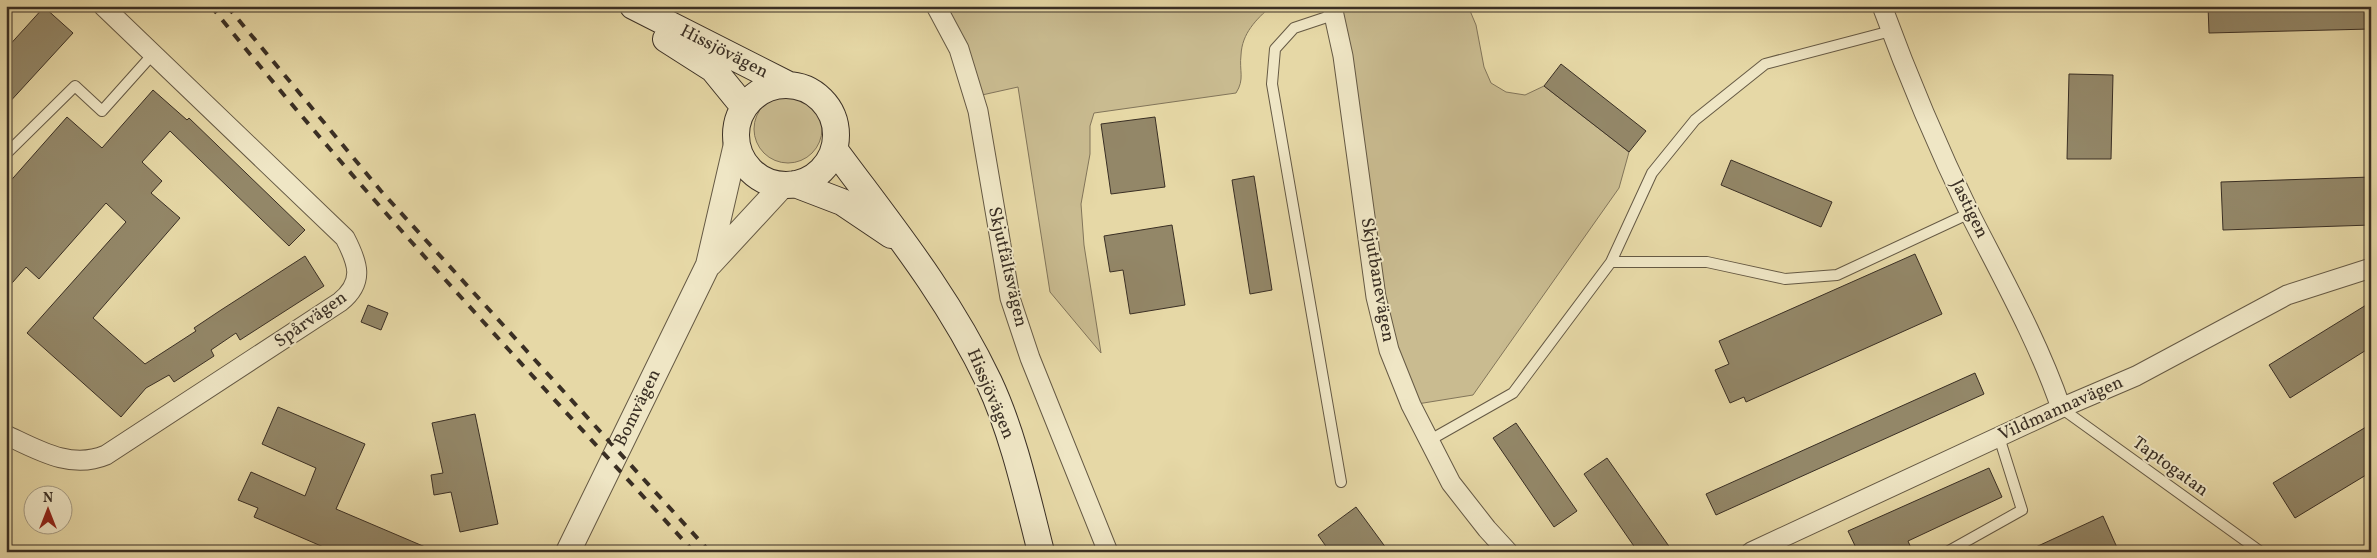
<svg xmlns="http://www.w3.org/2000/svg" width="2377" height="558" viewBox="0 0 2377 558" font-family="Vollkorn,serif">
	<style>
		.green { fill: #c9bb90; stroke: #82755a }
		.building { fill: #938768; stroke: #3a2f24 }
		.lines { fill: none; stroke-linecap: round; stroke-linejoin: round }
		.service-casing { stroke: #655944; stroke-width: 12 }
		.minor-casing { stroke: #655944; stroke-width: 21 }
		.tertiary-casing { stroke: #655944; stroke-width: 26 }
		.secondary-casing { stroke: #3a2f24; stroke-width: 28 }
		.service { stroke: #efe6c5; stroke-width: 10 }
		.minor { stroke: #efe6c5; stroke-width: 19 }
		.tertiary { stroke: #efe6c5; stroke-width: 24 }
		.secondary { stroke: #efe6c5; stroke-width: 26 }
		.rail { stroke: #3a2f24; stroke-width: 4; stroke-dasharray: 9 9; stroke-linecap: butt }
		.labels { text-anchor: middle; dominant-baseline: central; stroke-width: 4; stroke-linejoin: round; paint-order: stroke }
		.street-label { font-size: 18px; fill: #3a2f24; stroke: #efe6c5 }
	</style>
	<rect width="100%" height="100%" fill="#e6d8a6"/>
	<filter id="stains"><feTurbulence type="fractalNoise" baseFrequency=".004" numOctaves="4"/><feColorMatrix values="0 0 0 0 .2 0 0 0 0 .09 0 0 0 0 .02 0 0 0 .5 -.17"/></filter>
	<radialGradient id="worn" r=".72"><stop offset=".6" stop-color="#630" stop-opacity="0"/><stop offset="1" stop-color="#630" stop-opacity=".3"/></radialGradient>
	<path class="green" d="M936 6H1271C1256 20 1242 33 1241 55 1239 71 1245 79 1236 93L1094 113 1090 126V154L1081 204 1084 245 1101 353 1050 292 1018 87 973 97Z
		M1332 6H1468L1476 25 1484 67 1491 83 1506 92 1525 95 1544 86 1629 152 1619 188 1473 395 1411 405 1389 350Z
		M754 129a34 34 0 1 1 68 0a34 34 0 1 1-68 0Z"/>
	<path class="building" d="M2208 6H2371V29L2209 33Z
		M44 7 73 33 6 106V49Z
		M1561 64 1646 131 1629 152 1544 86Z
		M2069 74 2113 75 2111 159H2067Z
		M153 90 187 120 189 118 305 230 289 246 170 131 142 162 162 181 151 193 180 218 93 318 145 364 196 331 194 328 221 310 305 256 324 286 240 340 236 333 211 350 214 356 174 382 169 375 146 388 121 417 27 333 126 222 106 203 39 279 26 267 6 290V186L67 117 102 148Z
		M1155 117 1165 187 1111 194 1101 124Z
		M1731 160 1832 202 1821 227 1721 185Z
		M1254 176 1272 290 1250 294 1232 180Z
		M2371 177V225L2223 230 2221 182Z
		M1172 225 1185 305 1130 314 1123 270 1110 272 1104 236Z
		M1915 254 1942 314 1746 402 1744 397 1730 403 1715 370 1729 364 1719 341Z
		M2371 302V347L2290 398 2269 365Z
		M368 305 388 313 381 330 361 322Z
		M1975 373 1984 394 1716 515 1706 494Z
		M278 407 365 444 336 509 437 552H335L254 517 258 508 238 500 251 472 305 496 316 468 262 444Z
		M475 414 498 524 460 532 451 492 434 495 431 475 443 473 432 423Z
		M1516 423 1577 511 1554 527 1493 438Z
		M2371 424V472L2295 518 2273 483Z
		M1607 458 1673 552H1638L1584 474Z
		M1989 468 2002 497 1908 541 1911 548 1903 552H1858L1848 531Z
		M1356 507 1389 552H1330L1318 535Z
		M2103 516 2119 552H2025Z"/>
	<g class="lines">
		<defs>
			<path id="service" d="M1333 15 1294 28 1275 49 1272 84 1341 482
				M6 154 75 86 102 111 153 54
				M1611 262H1707L1785 279 1837 275 1970 213
				M2061 408 2261 552
				M1430 440 1513 393 1611 262 1652 173 1695 120 1765 64 1891 31
				M1947 552 2022 510 1999 437"/>
			<path id="minor" d="M936 6 959 49 978 111 1010 298 1030 358 1108 552
				M1332 6 1343 56 1376 297 1389 350 1411 405 1451 483 1487 529 1508 552
				M1882 6C1908 77 1938 148 1971 216 2003 279 2038 341 2061 408
				M6 435C38 450 71 470 106 455L340 302C365 282 358 263 345 238L103 6
				M1751 552 2061 408 2136 376 2287 295 2371 268"/>
			<path id="tertiary" d="M710 264 783 185
				M568 552 708 265 736 144"/>
			<path id="secondary" d="M633 6 789 85
				M666 39 713 69 744 107
				M736 135a50 50 0 1 1 100 0a50 50 0 1 1-100 0Z
				M834 149C891 226 947 294 989 382 1013 433 1027 497 1041 552
				M795 184 842 202 891 235"/>
		</defs>
		<use href="#service" class="service-casing"/>
		<use href="#minor" class="minor-casing"/>
		<use href="#tertiary" class="tertiary-casing"/>
		<use href="#secondary" class="secondary-casing"/>
		<use href="#service" class="service"/>
		<use href="#minor" class="minor"/>
		<use href="#tertiary" class="tertiary"/>
		<use href="#secondary" class="secondary"/>
		<path class="rail" d="M211 6C363 196 530 372 694 552
			M227 6 381 191 710 552"/>
	</g>
	<g class="labels">
		<g class="street-label">
			<text transform="translate(724 52) rotate(27)">Hissjövägen</text>
			<text transform="translate(1969 209) rotate(64)">Jastigen</text>
			<text transform="translate(1007 267) rotate(77)">Skjutfältsvägen</text>
			<text transform="translate(1377 280) rotate(80)">Skjutbanevägen</text>
			<text transform="translate(311 320) rotate(-35)">Spårvägen</text>
			<text transform="translate(990 394) rotate(67)">Hissjövägen</text>
			<text transform="translate(638 408) rotate(-64)">Bomvägen</text>
			<text transform="translate(2061 409) rotate(-24)">Vildmannavägen</text>
			<text transform="translate(2170 467) rotate(36)">Taptogatan</text>
		</g>
	</g>
	<rect width="2377" height="558" fill="none" stroke="#e6d8a6" stroke-width="25"/>
	<rect x="8" y="8" width="2362" height="543" fill="none" stroke="#3a2f24" stroke-width="2.5"/>
	<rect x="12" y="12" width="2352" height="533" fill="none" stroke="#3a2f24"/>
	<g transform="translate(48 510)"><circle r="24" fill="#efe6c5" stroke="#a79d85"/>
	<path d="M0-4L9 19L0 12L-9 19Z" fill="#8f2418"/>
	<text y="-8" font-size="14" font-weight="bold" text-anchor="middle" fill="#3a2f24">N</text>
	</g>
	<rect width="100%" height="100%" filter="url(#stains)"/>
	<rect width="100%" height="100%" fill="url(#worn)"/>
</svg>
